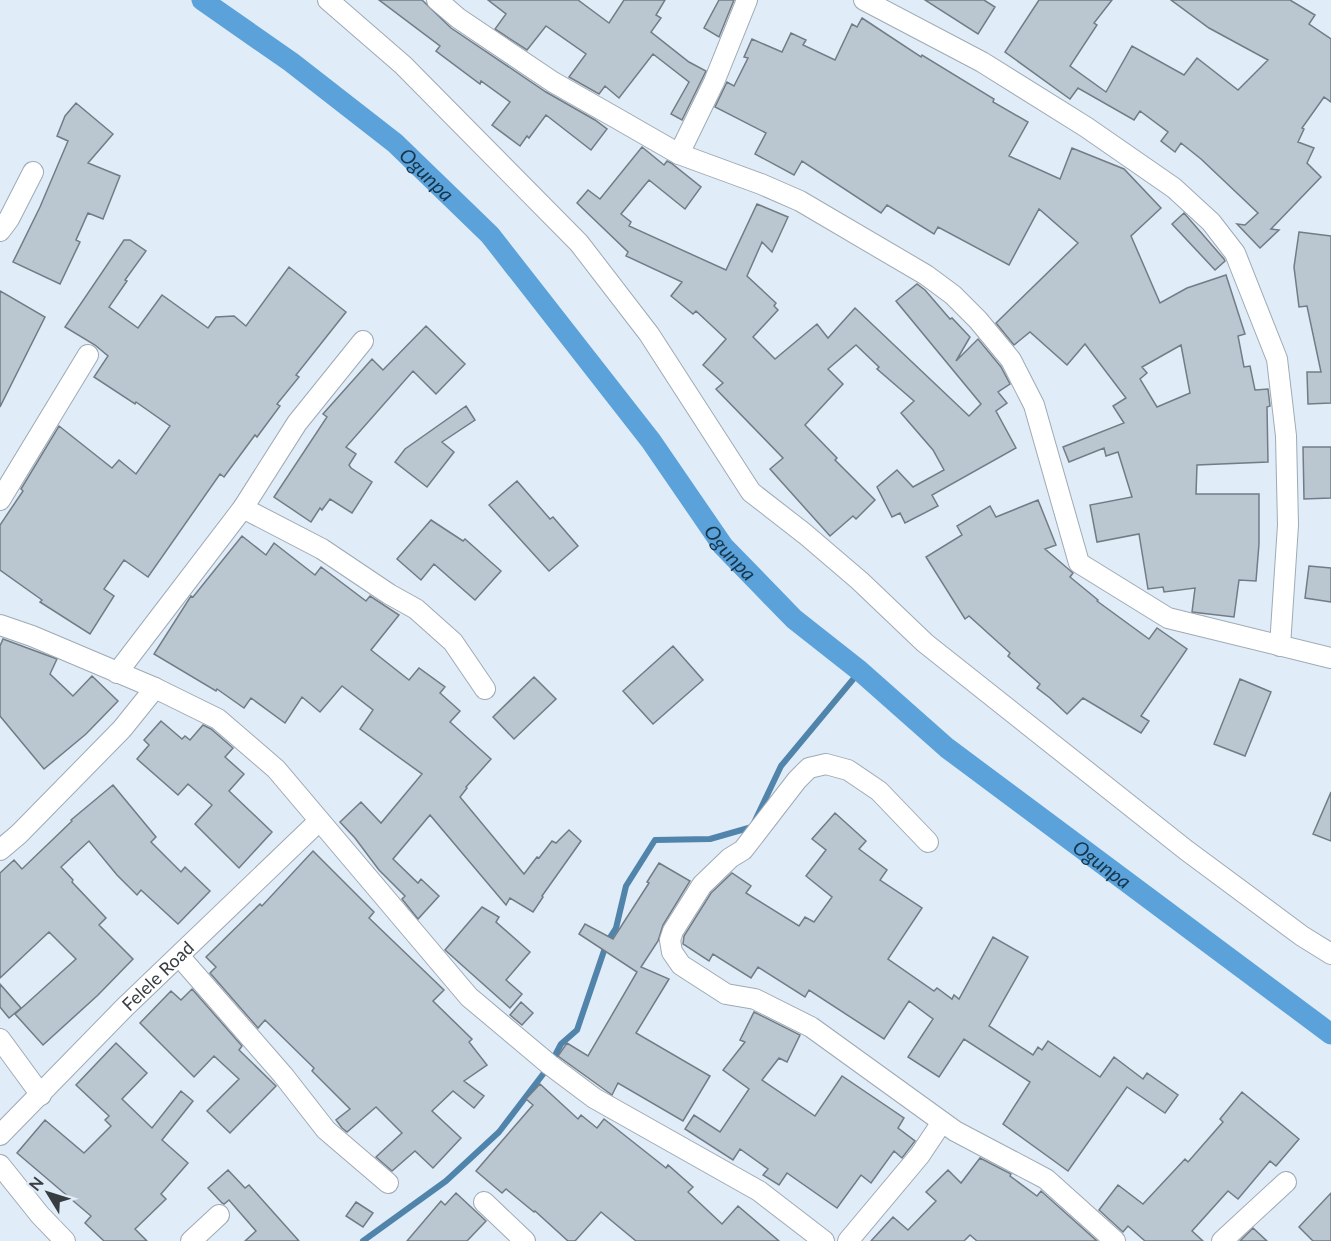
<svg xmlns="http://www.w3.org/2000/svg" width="1331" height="1241" viewBox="0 0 1331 1241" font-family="Lato,sans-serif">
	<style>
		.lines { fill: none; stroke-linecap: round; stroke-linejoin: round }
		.stream { stroke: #5084ab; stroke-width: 6 }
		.canal { stroke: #5aa2d9; stroke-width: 21 }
		.building { fill: #bac6d0; stroke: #717c86; stroke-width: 1.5; fill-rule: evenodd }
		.street-casing { stroke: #9eaab4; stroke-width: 22 }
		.street { stroke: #fff; stroke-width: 20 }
		.labels { text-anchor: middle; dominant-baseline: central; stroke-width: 4.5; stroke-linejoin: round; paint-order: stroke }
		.street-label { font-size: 18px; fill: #383d41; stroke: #e0ecf7 }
		.water-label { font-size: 20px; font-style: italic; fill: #16364d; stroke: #e0ecf7 }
	</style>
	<rect width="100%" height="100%" fill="#e0ecf7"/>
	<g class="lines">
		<path class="stream" d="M363 1241 446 1181 499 1132 550 1065 561 1044 577 1030 607 942 616 928 626 886 655 840 710 839 752 827 781 766 860 671"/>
		<path class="canal" id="s1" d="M202 0 291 62 395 143 490 235 651 441 723 546 794 619 860 671 947 748 1331 1034"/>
	</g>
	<path class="building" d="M379 0H422L451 28 546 92 595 120 607 129 591 150 546 115 529 138 527 136 520 146 492 125 510 102 481 81 480 84 436 51 440 46Z
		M488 0H578L609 23 624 0H665L656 15 661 18 651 32 689 62 706 71 682 120 671 114 689 82 653 54 619 98 605 86 599 94 569 77 586 54 546 26 527 50 495 29 506 14Z
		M719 0H734L719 37 704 28Z
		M925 0H984L995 7 978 34Z
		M1039 0H1112L1094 23 1097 25 1070 66 1106 92 1132 46 1184 75 1197 58 1238 90 1268 60 1209 28 1171 0H1290L1315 15 1309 24 1331 39V102L1324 97 1302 128 1304 129 1298 142 1314 148 1307 163 1321 177 1271 229 1279 230 1260 248 1237 224 1245 225 1258 213 1201 159 1181 143 1175 152 1161 141 1168 132 1140 111 1134 120 1078 88 1070 99 1005 52Z
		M862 18 921 57 922 55 994 99 993 102 1028 122 1009 156 1060 179 1072 148 1124 169 1161 208 1131 236 1160 303 1187 288 1226 275 1245 334 1238 336 1244 367 1250 366 1255 390 1268 389 1270 406 1267 407 1268 462 1197 465 1196 494H1259V544L1256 581 1239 580 1234 617 1192 612 1195 588 1164 592 1163 587 1148 589 1139 534 1097 542 1090 505 1132 497 1118 452 1106 456 1104 448 1069 462 1063 447 1124 423 1113 406 1126 398 1085 344 1067 365 1030 332 1014 345 996 323 1078 243 1039 209 1009 265 938 227 934 234 887 205 881 213 802 161 794 175 755 154 766 133 715 107 727 82 734 86 748 58 744 57 752 39 782 52 791 33 806 40 803 45 835 60 852 24 857 27ZM1181 345 1190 393 1157 407 1140 379 1147 373 1142 367Z
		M76 103 113 134 88 163 120 176 103 219 88 213 76 240 80 242 60 284 13 262 40 207 68 141 57 136 65 116Z
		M642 147 664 165 667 161 671 163 701 187 685 209 649 180 621 214 631 222 629 226 726 270 757 204 788 217 772 252 762 242 747 276 776 303 774 306 778 310 753 337 775 359 817 324 828 338 855 308 969 416 981 404 896 301 917 284 925 290 950 319 952 318 970 337 956 361 978 339 1001 367 1010 384 998 392 1007 403 996 411 1016 448 932 495 938 506 905 523 900 513 892 517 877 487 897 470 913 487 944 470 933 450 901 413 914 401 877 369 879 367 856 345 828 369 843 384 805 425 837 458 835 460 875 500 856 519 853 516 830 536 770 469 783 458 716 389 723 383 703 365 726 339 696 311 693 314 671 296 682 282 626 256 628 252 577 203 588 190 600 199Z
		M1184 213 1224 259 1225 261 1215 270 1172 224Z
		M1299 232 1331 236V403L1308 404 1307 372H1321L1307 306 1299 307 1294 267Z
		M124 240H130L146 251 125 280 127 281 109 307 138 328 162 295 208 328 216 317 234 316 246 326 289 267 346 312 296 375 299 377 277 404 280 406 257 437 255 435 224 477 220 474 148 577 124 560 104 589 114 596 90 634 40 602 42 600 0 570V525L23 491 21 489 59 426 112 468 119 460 136 474 170 426 136 402 135 404 94 377 108 356 95 345 65 327Z
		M0 291 45 317 0 407Z
		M426 326 465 364 436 394 413 371 346 447 356 454 349 465 351 468 372 482 352 513 330 499 322 510 320 508 311 522 274 497 327 417 323 414 372 359 383 370Z
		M466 406 475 420 442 442 454 452 427 487 395 462 405 449Z
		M1303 447H1331V498L1304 499Z
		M517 481 550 519 553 517 578 546 549 571 489 505Z
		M1038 500 1056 545 1045 549 1073 573 1070 577 1098 600 1097 601 1149 639 1157 628 1187 649 1141 716 1149 721 1141 733 1083 698 1067 714 1050 698 1037 688 1040 684 1008 656 1010 653 969 616 965 619 926 557 962 535 957 526 990 506 996 517Z
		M431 520 463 541 465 539 501 571 475 600 434 564 421 580 397 559Z
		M242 536 266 555 274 543 315 575 321 567 366 601 370 596 399 615 371 650 409 680 419 668 445 687 440 693 460 711 450 722 491 759 466 787 467 788 460 797 524 874 537 857 539 858 552 841 556 843 569 830 581 841 542 896 543 897 533 912 510 898 506 905 430 815 393 859 418 883 421 879 439 896 418 919 402 899 405 896 379 870 355 838 340 822 361 802 381 823 422 774 360 729 373 710 342 686 320 712 302 697 285 723 251 698 244 708 217 689 216 691 154 654 191 596 193 597Z
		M1309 566 1331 568V602L1305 598Z
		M3 639 57 659 50 674 73 696 92 676 118 701 86 734 44 769 0 716V646Z
		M673 646 703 680 653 724 623 691Z
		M534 677 556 699 514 739 493 717Z
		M1240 679 1271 692 1245 756 1214 744Z
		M161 721 182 739 185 736 190 740 203 725 211 729 233 748 225 757 244 774 229 791 272 832 239 868 195 824 212 805 188 784 178 795 137 759 149 745 144 740Z
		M113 785 156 837 151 842 181 872 185 867 210 891 178 924 141 890 137 895 117 875 89 841 61 867 73 880 72 882 106 918 99 925 133 959 98 995 43 1045 15 1014 76 959 49 932 0 978V873L14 860 22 869 72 821 71 820Z
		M1331 792V841L1313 834Z
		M835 813 866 841 859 849 887 870 880 880 922 908 888 959 934 991 937 988 952 999 954 995 959 999 993 937 1028 957 989 1026 1033 1055 1038 1047 1042 1050 1048 1041 1100 1077 1114 1057 1143 1079 1147 1073 1178 1095 1165 1113 1127 1087 1068 1171 1003 1124 1030 1082 964 1039 939 1077 908 1057 933 1019 909 1001 884 1039 809 990 805 997 758 967 751 978 713 954 709 961 683 944 684 936 711 893 732 873 751 886 746 893 799 926 805 917 814 922 832 897 806 876 826 850 812 839Z
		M313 851 374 912 369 918 444 990 433 1001 472 1039 469 1042 487 1065 464 1081 484 1096 474 1108 453 1091 432 1111 461 1138 433 1168 415 1151 392 1171 376 1157 402 1133 376 1107 347 1132 342 1128 336 1120 350 1109 312 1071 314 1068 265 1020 258 1028 210 973 216 967 206 957 260 904 262 906Z
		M659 863 690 881 663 925 658 941 641 967 669 979 636 1033 710 1076 683 1121 618 1083 612 1095 558 1056 567 1043 588 1056 637 972 579 934 585 924 613 939 649 883 647 882Z
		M482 907 499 917 496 922 530 952 506 980 522 994 510 1008 445 950Z
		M0 984 21 1008 9 1018 0 1007Z
		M192 989 242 1046 239 1050 276 1086 230 1133 207 1111 239 1079 214 1056 194 1077 140 1023 171 991 181 1000Z
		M521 1002 533 1013 522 1025 510 1015Z
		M754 1012 800 1035 787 1062 779 1058 762 1080 815 1116 842 1076 904 1118 898 1128 915 1141 902 1158 894 1151 871 1183 861 1175 837 1208 787 1173 779 1185 763 1175 768 1169 740 1149 733 1160 685 1129 694 1115 720 1132 749 1089 723 1070 745 1042 740 1040Z
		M116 1043 147 1073 122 1099 152 1128 181 1091 193 1101 162 1140 188 1163 161 1194 166 1199 135 1229 147 1241H104L85 1223 91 1216 17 1153 45 1120 84 1153 111 1126 105 1120 109 1116 76 1085Z
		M540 1084 578 1119 581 1115 597 1128 604 1119 666 1168 668 1165 693 1187 688 1192 722 1224 738 1206 779 1241H636L601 1212 575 1241H568L535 1211 534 1212 506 1189 502 1193 476 1171 533 1105 526 1099Z
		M1242 1092 1299 1139 1276 1166 1270 1161 1238 1199 1228 1191 1192 1231 1203 1241H1145L1128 1226 1123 1232 1099 1210 1118 1185 1143 1204 1185 1159 1188 1162 1223 1122 1220 1119Z
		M980 1158 1011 1174 1010 1176 1037 1196 1041 1191 1097 1241H977L970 1235 964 1241H871L893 1217 908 1230 936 1201 926 1192 948 1170 961 1183Z
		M228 1170 245 1188 249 1185 299 1241H245L256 1231 229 1200 224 1204 222 1203 208 1188Z
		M456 1193 486 1221 467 1241H407L441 1201 445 1205Z
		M1331 1193V1241H1313L1299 1227Z
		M356 1202 373 1213 363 1227 346 1216Z
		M1253 1228 1267 1241H1240Z"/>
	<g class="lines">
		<defs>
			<g id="street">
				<path d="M328 0 403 65 579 243 649 334 751 492 805 534 860 581 925 643 1186 850 1302 936 1331 954"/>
				<path d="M437 0 458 18 553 82 618 119 679 154 761 184 800 201 926 275 953 295 978 320 1011 360 1034 405 1079 563 1168 618 1331 658"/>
				<path d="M864 0 982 62 1086 127 1174 188 1211 222 1235 253 1277 359 1286 436 1288 525 1280 646"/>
				<path d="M679 154 714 82 747 0"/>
				<path d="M0 231 9 219 33 172"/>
				<path d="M0 500 88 355"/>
				<path d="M243 508 322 549 389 594 416 609 453 642 485 689"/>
				<path d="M0 625 32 636 155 688 218 719 276 769 469 997 550 1065 594 1098 759 1191 824 1241"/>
				<path d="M117 673 243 508 297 423 363 341"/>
				<path d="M928 842 879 791 848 770 826 764 809 768 797 780 743 850 730 858 702 885 673 931 670 940 672 952 681 965 726 994 755 999 811 1027 955 1131 1046 1179 1115 1241"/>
				<path d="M0 850 19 834 122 729 155 688"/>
				<path d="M180 957 283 1075 326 1130 388 1183"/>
				<path d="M0 1039 41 1095"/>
				<path id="s2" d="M0 1135 125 1007 319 821"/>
				<path d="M0 1165 40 1215 65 1241"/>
				<path d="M484 1202 525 1241"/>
				<path d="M191 1241 219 1215"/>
				<path d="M848 1241 920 1155 942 1122"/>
				<path d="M1222 1241 1286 1182"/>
			</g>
		</defs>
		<use href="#street" class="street-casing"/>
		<use href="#street" class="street"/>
	</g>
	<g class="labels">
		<g class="street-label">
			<text stroke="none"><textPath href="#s2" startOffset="224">Felele Road</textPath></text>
		</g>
		<g class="water-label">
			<text stroke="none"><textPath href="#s1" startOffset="285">Ogunpa</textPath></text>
			<text stroke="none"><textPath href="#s1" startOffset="771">Ogunpa</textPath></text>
			<text stroke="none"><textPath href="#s1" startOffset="1257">Ogunpa</textPath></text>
		</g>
	</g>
	<g transform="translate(48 1193) rotate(308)" stroke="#e0ecf7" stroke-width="4.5" paint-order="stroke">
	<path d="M0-4.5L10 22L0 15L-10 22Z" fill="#383d41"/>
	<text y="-9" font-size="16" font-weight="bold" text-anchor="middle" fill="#383d41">N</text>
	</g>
</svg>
